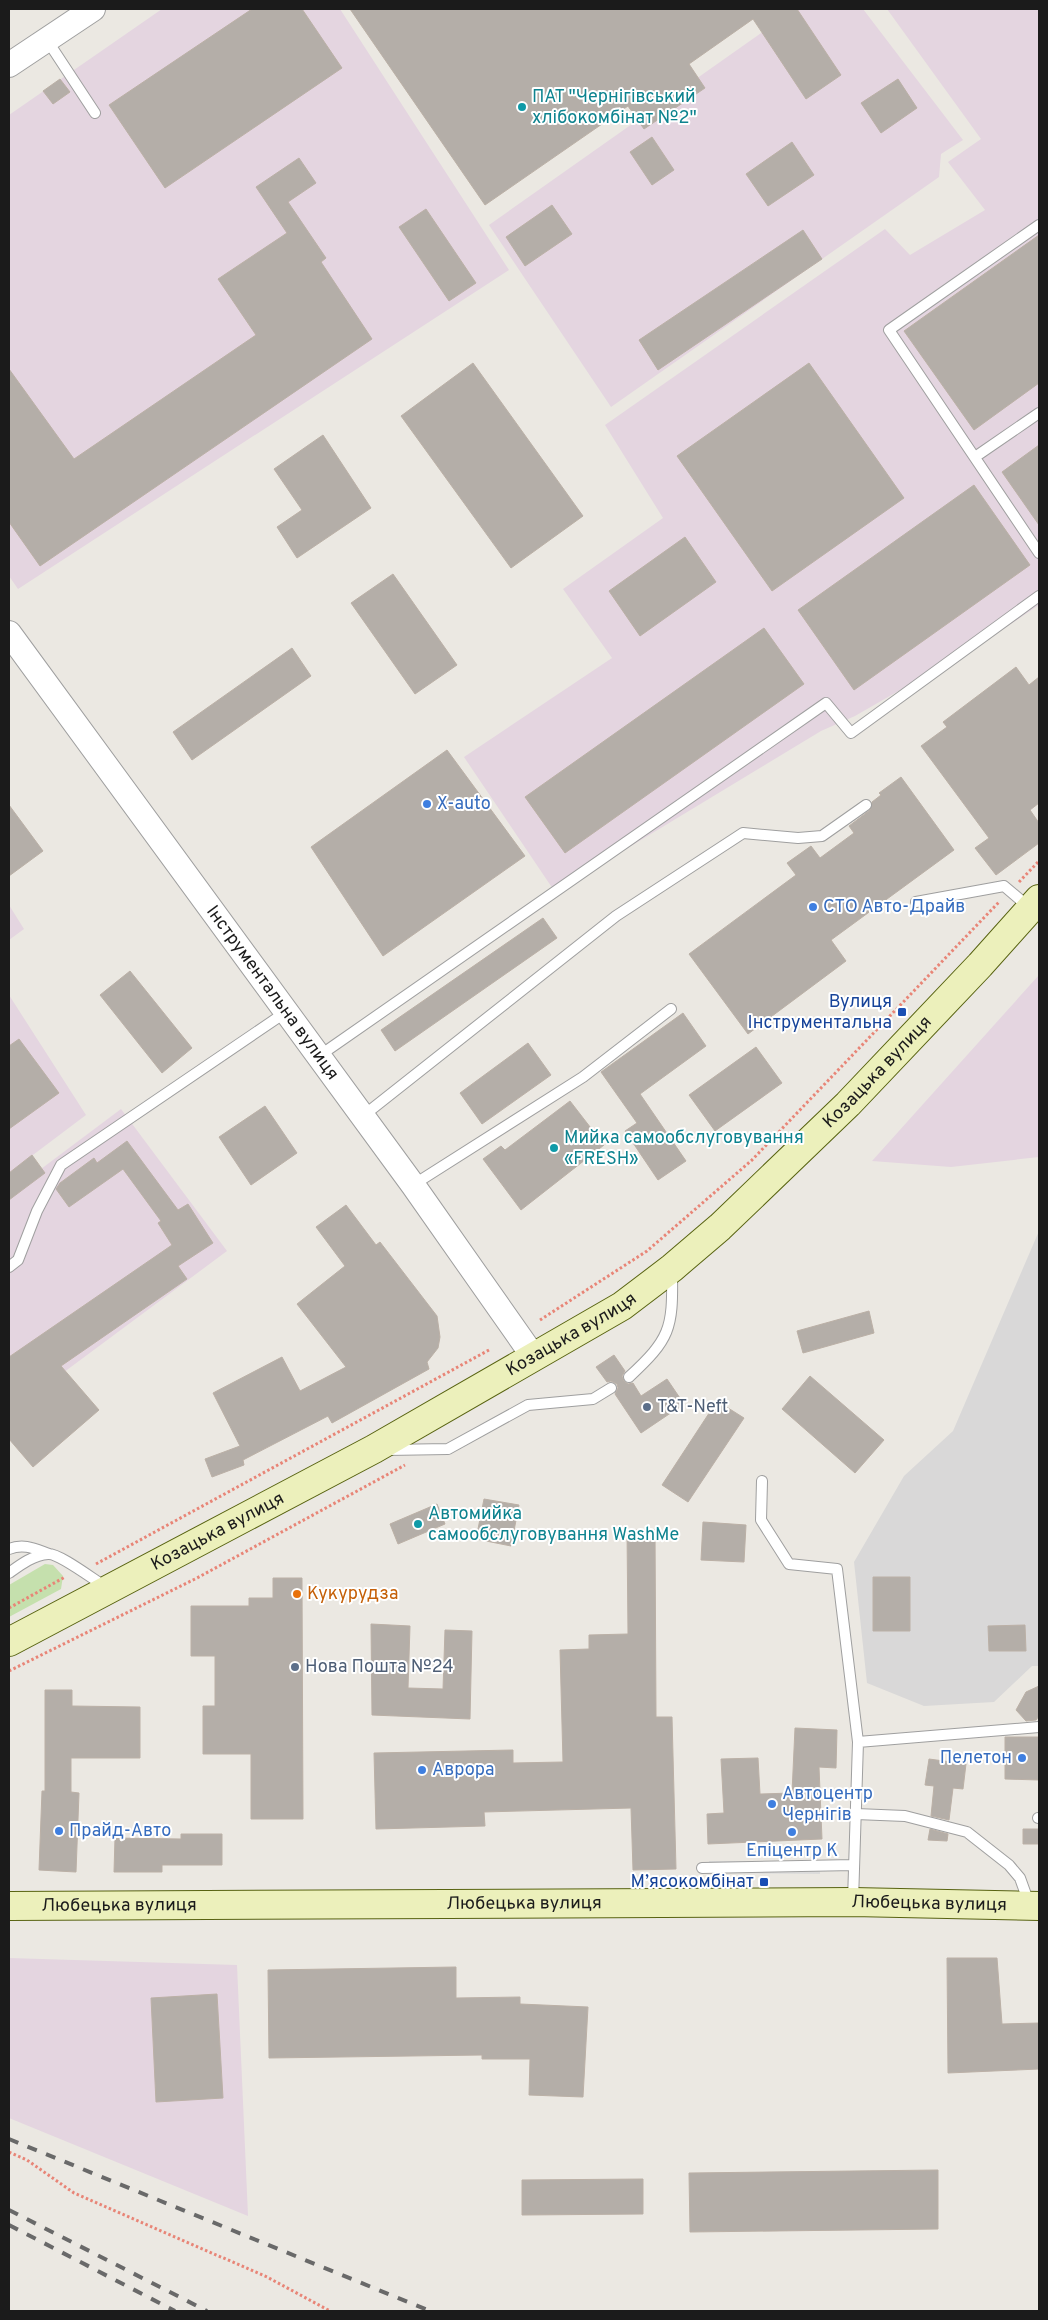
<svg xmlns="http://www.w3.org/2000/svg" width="1048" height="2320" viewBox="0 0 1048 2320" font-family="Overpass,sans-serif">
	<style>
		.residential { fill: #d9d8d8 }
		.industrial { fill: #e4d5e0 }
		.grass { fill: #c5e0ad }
		.parking { fill: #dbdbdb }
		.building { fill: #b4aea8; stroke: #bbb0a6 }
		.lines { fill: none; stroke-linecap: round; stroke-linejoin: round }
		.service-casing { stroke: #9f9f9f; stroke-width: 12 }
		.tertiary-casing { stroke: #9f9f9f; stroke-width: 26 }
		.secondary-casing { stroke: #586311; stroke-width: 30 }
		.path { stroke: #e88577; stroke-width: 3; stroke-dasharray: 2.5 2.5; stroke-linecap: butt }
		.service { stroke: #fff; stroke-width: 10 }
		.tertiary { stroke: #fff; stroke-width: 24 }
		.secondary { stroke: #ecf0bb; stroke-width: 28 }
		.rail { stroke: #696969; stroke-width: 4; stroke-dasharray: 10 10; stroke-linecap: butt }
		.culture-dot { fill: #0f9aa8; stroke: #fff; stroke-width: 2 }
		.shop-dot { fill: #3f7fe0; stroke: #fff; stroke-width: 2 }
		.transit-dot { fill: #1a4fb4; stroke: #fff; stroke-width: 2 }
		.service-dot { fill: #5c6f8a; stroke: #fff; stroke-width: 2 }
		.food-dot { fill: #e8710a; stroke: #fff; stroke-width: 2 }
		.labels { text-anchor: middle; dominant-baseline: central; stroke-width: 4; stroke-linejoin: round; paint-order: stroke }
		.culture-label { font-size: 18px; fill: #0d838f; stroke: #fff; text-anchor: start }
		.shop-label { font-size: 18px; fill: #366cbe; stroke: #fff; text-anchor: start }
		.street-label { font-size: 18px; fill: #1b1b1b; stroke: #fff }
		.transit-label { font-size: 18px; fill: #164399; stroke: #fff; text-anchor: end }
		.service-label { font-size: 18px; fill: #4e5e75; stroke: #fff; text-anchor: start }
		.food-label { font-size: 18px; fill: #c56008; stroke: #fff; text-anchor: start }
	</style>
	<rect width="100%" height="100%" fill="#ebe8e2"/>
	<path class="residential" d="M1039 1231V1666H1032L994 1702 924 1706 867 1683 854 1562 904 1476 953 1431Z"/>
	<path class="industrial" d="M162 9H340L509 270 18 589 9 576V115Z
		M795 9H863L963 140 941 154 939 177 611 407 489 225Z
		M887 9H1039V605L987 640 855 716 821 731 555 892 464 757 612 658 563 589 663 518 605 425 885 229 910 255 985 210 948 162 981 139Z
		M9 905 24 929 9 940Z
		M1039 975V1157L951 1167 872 1161Z
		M9 995 86 1115 9 1173Z
		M121 1109 227 1251 9 1413V1193Z
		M9 1958 237 1965 248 2216 9 2118Z"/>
	<path class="grass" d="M45 1564 53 1565 63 1576 61 1589 9 1617V1585Z"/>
	<path class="parking" d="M709 1861H820V1874L709 1873Z"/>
	<path class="building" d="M252 9H302L342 68 165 188 109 105Z
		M350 9H797L841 75 806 99 753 19 689 64 705 88 644 129 628 106 485 205Z
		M60 79 70 92 53 104 43 91Z
		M898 79 917 108 881 133 861 103Z
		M652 137 674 170 652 185 630 152Z
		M792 142 814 175 768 206 746 174Z
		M299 158 316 183 288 202 326 258 321 262 372 339 40 566 9 522V369L74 459 256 335 218 279 287 233 256 187Z
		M552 205 572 234 525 266 506 237Z
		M426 209 476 283 449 301 399 227Z
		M803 230 822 259 658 370 639 340Z
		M1039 235V383L974 430 904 331Z
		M473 363 583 516 511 568 401 416Z
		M809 363 904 498 772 591 677 456Z
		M323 435 371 508 297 558 277 527 302 510 274 469Z
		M1039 445V525L1002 472Z
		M974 485 1030 565 854 690 798 610Z
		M685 537 716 582 640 636 609 591Z
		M393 574 457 665 415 694 351 603Z
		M764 628 804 684 565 853 525 797Z
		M292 648 311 676 192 760 173 732Z
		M1016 667 1029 685 1039 677V803L1030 810 1039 823V843L996 875 975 848 989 838 921 746 947 727 943 722Z
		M447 750 525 856 383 956 311 847Z
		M901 777 954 850 831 940 846 961 748 1034 689 954 796 875 787 863 811 846 820 858 854 833 849 826 870 810 872 802 881 795 879 793Z
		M9 805 43 851 9 876Z
		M543 918 557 938 395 1051 381 1030Z
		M130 971 192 1048 162 1073 100 995Z
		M683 1013 706 1046 640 1094 686 1161 658 1180 625 1131 637 1123 601 1072Z
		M19 1039 59 1093 9 1129V1046Z
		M528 1043 551 1075 482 1124 460 1093Z
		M756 1047 782 1083 715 1131 689 1095Z
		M570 1101 604 1145 521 1210 483 1159 501 1146 505 1150Z
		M265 1106 297 1153 251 1185 219 1137Z
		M127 1141 178 1210 188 1204 213 1243 178 1266 187 1279 61 1366 99 1410 33 1467 9 1439V1357L172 1245 158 1223 161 1221 123 1169 69 1207 56 1189 60 1183 94 1158 97 1163Z
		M32 1155 45 1173 9 1200V1173Z
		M346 1205 376 1245 380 1242 437 1316 440 1337 438 1348 427 1362 429 1369 332 1423 328 1416 243 1460 244 1465 212 1477 205 1459 240 1446 213 1393 282 1357 300 1391 346 1367 297 1304 345 1266 316 1227Z
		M869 1311 874 1333 803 1353 797 1331Z
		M614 1355 625 1371 622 1376 624 1381 628 1384 633 1383 641 1396 667 1379 684 1404 641 1433 615 1394 618 1388 617 1384 611 1381 607 1382 596 1367Z
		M810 1376 884 1440 855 1473 782 1409Z
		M717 1401 744 1418 688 1502 662 1485Z
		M484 1499 519 1505 511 1546 476 1539Z
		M437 1504 445 1524 398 1544 390 1524Z
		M703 1522 746 1525 744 1562 701 1560Z
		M627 1530H655L656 1717H672L676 1869 633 1870 631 1808 484 1812 485 1826 376 1829 374 1753 513 1750V1763L563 1762 560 1650 589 1649V1635L628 1634Z
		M873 1577H910V1631H873Z
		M273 1578H302L303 1819H251V1754H203V1706H215V1656H191V1606H249V1598H273Z
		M371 1624 410 1626 408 1688 443 1689 445 1630 472 1631 470 1719 372 1715Z
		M1025 1625 1026 1651H989L988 1626Z
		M1039 1686V1716L1036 1720 1026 1721 1016 1710 1026 1692Z
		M45 1690H72V1706L140 1707V1758H71V1792L79 1793 76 1872 39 1870 42 1791H45Z
		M795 1728 837 1730 836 1768 819 1767 822 1839 708 1844 707 1814 724 1813 721 1759 758 1758 760 1794 792 1793Z
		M1005 1737H1039V1780L1005 1779Z
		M929 1759 966 1764 963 1789 953 1788 949 1820 931 1816 934 1786 925 1785Z
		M930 1829 948 1834 947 1841 928 1840Z
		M1023 1829H1039V1844H1023Z
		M181 1834H222V1865H162V1872H114L115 1838 181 1839Z
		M947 1958H997L1002 2024 1039 2023V2069L948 2073Z
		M456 1967V1998L520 1997V2004L588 2007 583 2097 529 2095 530 2059H482V2055L269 2058 268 1970Z
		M217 1994 223 2098 156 2102 151 1998Z
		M938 2170V2229L690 2232 689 2173Z
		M643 2179V2214L522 2215V2180Z"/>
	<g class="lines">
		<defs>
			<path id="service" d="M47 40 95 113
				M1039 225 889 330 1039 553
				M975 457 1039 413
				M916 902 1004 886 1030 908
				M319 1056 826 703 851 733 1039 596
				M363 1116 616 916 743 833 798 838 822 836 866 805
				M413 1185 583 1077 671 1009
				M9 1267 18 1260 37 1211 61 1165 286 1012
				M629 1377C670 1339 673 1329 672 1274
				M387 1450 448 1449 528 1405 593 1399 611 1388
				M762 1481 761 1520 789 1564 837 1569 858 1742 853 1901
				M9 1549C24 1543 35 1549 49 1554
				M9 1573C20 1565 33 1555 48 1554 59 1553 94 1580 106 1587
				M858 1742 1039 1727
				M856 1814 905 1816 967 1832 1009 1865 1020 1878 1029 1903
				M1038 1818H1039
				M702 1868 854 1865"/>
			<g id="tertiary">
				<path d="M9 65 93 9"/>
				<path id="s1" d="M9 633 413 1185 533 1356"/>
			</g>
			<g id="secondary">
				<path id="s2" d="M9 1642 374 1449 622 1306 672 1268 720 1227 848 1104 980 965 1039 899"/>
				<path id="s3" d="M9 1906 853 1902 1039 1906"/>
			</g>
		</defs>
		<use href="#service" class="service-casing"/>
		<use href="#tertiary" class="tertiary-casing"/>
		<use href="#secondary" class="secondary-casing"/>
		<path class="path" d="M1019 882 1039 861
			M540 1320 647 1251 752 1160 999 902
			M96 1564 489 1350
			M9 1608 65 1577
			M9 1671 197 1578 405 1465
			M9 2152 27 2160 74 2193 267 2277 330 2311"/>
		<use href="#service" class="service"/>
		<use href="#tertiary" class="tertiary"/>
		<use href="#secondary" class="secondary"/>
		<path class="rail" d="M9 2139 430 2311
			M9 2210 207 2311
			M9 2225 175 2311"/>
	</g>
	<g class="culture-dot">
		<circle cx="522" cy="107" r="5"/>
		<circle cx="554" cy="1148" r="5"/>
		<circle cx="418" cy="1524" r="5"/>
	</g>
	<g class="shop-dot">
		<circle cx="427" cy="804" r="5"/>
		<circle cx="813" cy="907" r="5"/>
		<circle cx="1022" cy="1758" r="5"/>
		<circle cx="422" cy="1770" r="5"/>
		<circle cx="772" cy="1804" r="5"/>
		<circle cx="59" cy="1831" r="5"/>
		<circle cx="792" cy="1832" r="5"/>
	</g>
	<g class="transit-dot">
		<rect x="897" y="1007" width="10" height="10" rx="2.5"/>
		<rect x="759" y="1877" width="10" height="10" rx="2.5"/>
	</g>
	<g class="service-dot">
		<circle cx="647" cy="1407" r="5"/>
		<circle cx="295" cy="1667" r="5"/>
	</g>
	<circle class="food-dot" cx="297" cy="1594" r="5"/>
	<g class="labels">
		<g class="culture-label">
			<text x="532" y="97">ПАТ "Чернігівський<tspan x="532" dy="21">хлібокомбінат №2"</tspan></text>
			<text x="564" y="1138">Мийка самообслуговування<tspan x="564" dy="21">«FRESH»</tspan></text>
			<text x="428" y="1514">Автомийка<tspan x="428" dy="21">самообслуговування WashMe</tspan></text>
		</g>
		<g class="shop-label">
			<text x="437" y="804">X-auto</text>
			<text x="823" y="907">СТО Авто-Драйв</text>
			<text x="1012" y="1758" text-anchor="end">Пелетон</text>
			<text x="432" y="1770">Аврора</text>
			<text x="782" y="1794">Автоцентр<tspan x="782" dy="21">Чернігів</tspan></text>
			<text x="69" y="1831">Прайд-Авто</text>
			<text x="792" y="1851" text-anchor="middle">Епіцентр К</text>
		</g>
		<g class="street-label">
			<text stroke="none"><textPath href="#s1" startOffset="446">Інструментальна вулиця</textPath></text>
			<text stroke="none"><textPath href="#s2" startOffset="1046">Козацька вулиця</textPath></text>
			<text stroke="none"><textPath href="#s2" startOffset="641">Козацька вулиця</textPath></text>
			<text stroke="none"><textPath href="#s2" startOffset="236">Козацька вулиця</textPath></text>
			<text stroke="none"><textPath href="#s3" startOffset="515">Любецька вулиця</textPath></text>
			<text stroke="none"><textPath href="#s3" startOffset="920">Любецька вулиця</textPath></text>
			<text stroke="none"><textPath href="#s3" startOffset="110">Любецька вулиця</textPath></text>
		</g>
		<g class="transit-label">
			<text x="892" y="1002">Вулиця<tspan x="892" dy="21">Інструментальна</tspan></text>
			<text x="754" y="1882">М’ясокомбінат</text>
		</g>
		<g class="service-label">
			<text x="657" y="1407">T&amp;T-Neft</text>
			<text x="305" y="1667">Нова Пошта №24</text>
		</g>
		<g class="food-label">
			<text x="307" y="1594">Кукурудза</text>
		</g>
	</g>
	<rect width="1048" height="2320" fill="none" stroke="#1b1b1b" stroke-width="20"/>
</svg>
